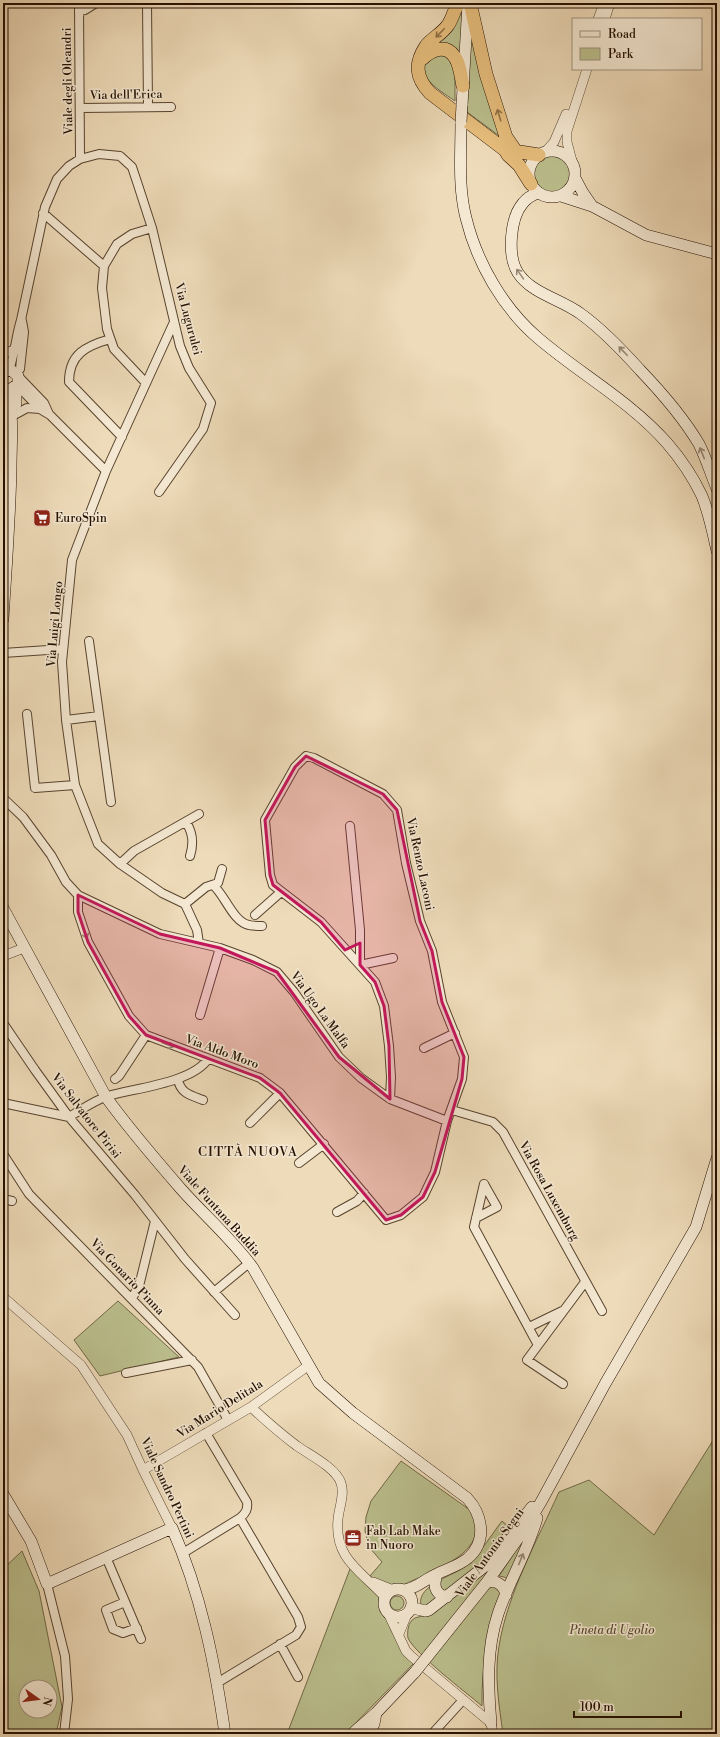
<svg xmlns="http://www.w3.org/2000/svg" width="720" height="1737" viewBox="0 0 720 1737" font-family="'Libre Bodoni',serif">
	<style>
		.green { fill: #bbbf8d; stroke: #706846; fill-rule: evenodd }
		.lines { fill: none; stroke-linecap: round; stroke-linejoin: round }
		.minor-casing { stroke: #57432e; stroke-width: 10 }
		.tertiary-casing { stroke: #57432e; stroke-width: 10 }
		.secondary-casing { stroke: #251000; stroke-width: 12 }
		.trunk-casing { stroke: #251000; stroke-width: 14 }
		.minor { stroke: #f4e8d2; stroke-width: 8 }
		.tertiary { stroke: #f4e8d2; stroke-width: 9 }
		.secondary { stroke: #f4e8d2; stroke-width: 11 }
		.trunk { stroke: #e7be7c; stroke-width: 13 }
		.secondary-bridge-casing { stroke: #251000; stroke-width: 12; stroke-linecap: butt }
		.secondary-bridge { stroke: #f4e8d2; stroke-width: 11 }
		.oneway { stroke: #907044 }
		.oneway2 { stroke: #978774 }
		.marked { fill: #c2185b; fill-opacity: 0.2; stroke: #c2185b; stroke-width: 3; stroke-linejoin: round }
		.labels { text-anchor: middle; dominant-baseline: central; stroke-width: 3; stroke-linejoin: round; paint-order: stroke }
		.street-label { font-size: 12px; fill: #251000; stroke: #f4e8d2 }
		.poi-label { font-size: 12px; fill: #251000; stroke: #f4e8d2; text-anchor: start }
		.park-label { font-size: 12px; font-style: italic; fill: #5a4d31; stroke: #f4e8d2 }
		.neighbourhood-label { font-size: 13px; letter-spacing: 1px; fill: #251000; stroke: #f4e8d2 }
	</style>
	<rect width="100%" height="100%" fill="#eedbb9"/>
	<filter id="stains"><feTurbulence type="fractalNoise" baseFrequency=".005" numOctaves="4"/><feColorMatrix values="0 0 0 0 .2 0 0 0 0 .09 0 0 0 0 .02 0 0 0 .5 -.17"/></filter>
	<radialGradient id="worn" r=".72"><stop offset=".6" stop-color="#630" stop-opacity="0"/><stop offset="1" stop-color="#630" stop-opacity=".3"/></radialGradient>
	<path class="green" d="M460 7 462 10 461 55 439 47 438 41Z
		M470 33 502 138 467 112Z
		M434 55 447 56 455 71V101C445 94 417 78 425 64 427 61 432 57 434 55Z
		M534 174a18 18 0 1 1 36 0a18 18 0 1 1-36 0Z
		M118 1301 179 1357 100 1376 74 1340Z
		M717 1434V1734H503C499 1705 494 1675 499 1646 508 1592 537 1541 559 1492L589 1480 654 1535Z
		M401 1461 470 1510C496 1552 431 1571 403 1585 390 1586 381 1583 370 1576L382 1562 369 1547 365 1531 366 1517 371 1501Z
		M502 1521 509 1527 484 1560 427 1607 421 1605C416 1585 456 1575 467 1565 479 1555 492 1534 502 1521Z
		M523 1540 525 1541 509 1580 504 1577 499 1576Z
		M22 1551 39 1591 62 1707 56 1734H3V1569ZM26 1687H50V1711H26Z
		M498 1556 494 1586 501 1592C490 1631 481 1664 482 1706 467 1693 415 1654 408 1638 407 1634 408 1626 410 1623 415 1613 427 1619 434 1613 457 1595 477 1576 498 1556Z
		M350 1569 379 1595 385 1609 391 1630 398 1643 414 1663 345 1734H287Z
		M390 1603a7 7 0 1 1 14 0a7 7 0 1 1-14 0Z"/>
	<g class="lines">
		<defs>
			<path id="minor" d="M79 3 80 159
				M147 3 148 107
				M79 11 85 10 96 3
				M81 108 171 107
				M43 213 104 266
				M174 322 106 471 72 560 62 662 66 720 75 785 98 844 120 864 162 893 185 904 197 930 199 943
				M110 339C86 346 69 354 69 382L122 437
				M3 354 15 349
				M9 370C15 353 16 336 21 320L45 207 57 179 69 166 80 159 99 154 120 156 132 167 138 185 152 228 180 346 189 368 211 403 203 429 159 492
				M16 373 20 369 24 332 22 321
				M18 376 44 403 49 414
				M146 383 114 349 107 329 102 288 104 266 117 244 132 234 152 228
				M17 385 40 409 50 415 106 471
				M16 414 27 408 40 409
				M3 430 12 431
				M89 641 111 802
				M3 653 63 649
				M27 714 35 788 75 785
				M66 720 99 716
				M3 798 23 817 51 855 66 882 78 895 160 934 220 948 253 960 277 972 294 992 339 1057 361 1078 390 1099 447 1121
				M186 822C193 833 194 843 190 856
				M350 826 360 930V965L393 958
				M120 864 134 851 199 814
				M213 885C225 895 233 922 249 925 253 926 258 926 262 926
				M78 895V912L88 942 129 1016 146 1035 260 1078 280 1093 386 1220 401 1215 423 1197 435 1172 447 1121 462 1079 464 1057 442 1002 432 951 420 921 406 863 397 810 383 794 314 758 306 756 295 767 265 820 270 875 273 885 321 922 375 982 384 1006 389 1046 391 1077 390 1099
				M185 904 206 887 218 883 222 869
				M255 915 281 892
				M200 1015 220 948
				M3 1023 35 1070 69 1117 135 1195 185 1259 235 1315
				M424 1048 455 1033
				M115 1079 119 1076 146 1035
				M178 1079C180 1093 190 1095 203 1100
				M3 1103 69 1117C81 1110 95 1100 108 1096 135 1088 192 1083 208 1059
				M452 1110 493 1122 503 1132 602 1311
				M250 1123 280 1093
				M3 1154 29 1194 198 1367 228 1420
				M299 1163 324 1144
				M484 1184 474 1227 538 1345
				M3 1199 12 1201
				M337 1212 357 1201 364 1193
				M476 1218 497 1207 484 1184
				M214 1292 249 1263
				M132 1299 140 1282 155 1221
				M529 1327 562 1311
				M126 1373 192 1360
				M563 1384 527 1360 585 1282
				M183 1553 240 1518C246 1513 248 1509 247 1502L206 1433
				M106 1557 141 1639
				M47 1584 65 1656 68 1699 64 1734
				M125 1602 106 1610 113 1629 123 1633 137 1628
				M280 1644 298 1677
				M217 1683 296 1635 301 1627 298 1617 240 1518
				M432 1734 463 1700"/>
			<path id="tertiary" d="M598 19 604 3
				M605 19 610 3
				M546 151 554 142 566 114
				M572 161 567 142V131L587 69
				M3 956 24 948
				M3 1297 81 1365 127 1435 143 1470 172 1528
				M251 1407C266 1421 281 1434 297 1446 310 1455 336 1468 341 1483 345 1494 339 1508 338 1519 334 1559 361 1571 384 1596V1602
				M143 1470 251 1407 309 1365
				M373 1582 393 1590
				M388 1613 406 1651 411 1656 491 1723 493 1734
				M399 1634 407 1614"/>
			<path id="secondary" d="M462 105 468 4
				M461 122C461 154 458 187 466 218 477 263 503 308 538 338 580 374 630 401 667 443 680 458 693 477 702 496 709 513 713 533 717 551
				M529 174a23 23 0 1 1 46 0a23 23 0 1 1-46 0Z
				M575 178 583 193 592 206
				M538 193C532 195 527 198 523 203 510 218 507 256 518 273 532 294 561 299 581 314 603 330 622 350 640 370 662 393 683 417 699 444 706 458 711 474 717 489
				M561 196 592 206 646 235 717 254
				M3 372 11 370 18 376V384L11 389
				M16 404V386
				M3 619C6 569 10 518 11 468 11 442 14 415 7 389
				M3 908 106 1097C129 1129 155 1159 181 1189 205 1216 232 1239 253 1268L319 1383 353 1413 467 1498C483 1515 487 1542 468 1558 459 1566 446 1569 435 1575 424 1580 417 1588 405 1590
				M3 1494 31 1541 47 1584 172 1528C201 1593 215 1664 225 1734
				M436 1578C433 1588 437 1595 447 1597
				M487 1582C497 1580 504 1585 506 1595
				M384 1603a14 14 0 1 1 28 0a14 14 0 1 1-28 0Z
				M412 1608 426 1611 429 1610 484 1567 532 1507
				M427 1657 487 1582 524 1530 541 1502 605 1384 696 1227 717 1158
				M491 1723C488 1687 486 1650 498 1614 509 1581 528 1551 537 1518
				M352 1734 376 1713 415 1672
				M368 1734 374 1724 376 1713"/>
			<path id="trunk" d="M459 3C454 9 453 18 448 25 442 34 432 38 426 46 414 64 416 78 430 93L505 150 508 155 519 165 531 184
				M470 3 486 74 506 137 515 150
				M422 59C430 51 445 43 454 56 460 63 461 77 463 86
				M507 150 539 155"/>
		</defs>
		<use href="#minor" class="minor-casing"/>
		<use href="#tertiary" class="tertiary-casing"/>
		<use href="#secondary" class="secondary-casing"/>
		<use href="#trunk" class="trunk-casing"/>
		<use href="#minor" class="minor"/>
		<use href="#tertiary" class="tertiary"/>
		<use href="#secondary" class="secondary"/>
		<use href="#trunk" class="trunk"/>
		<defs>
			<path id="secondary-bridge" d="M461 122 462 105
				M415 1672 427 1657"/>
		</defs>
		<use href="#secondary-bridge" class="secondary-bridge-casing"/>
		<use href="#secondary-bridge" class="secondary-bridge"/>
	</g>
	<defs><path id="oneway-shaft" d="M-6 0H5M1.5-3L5.5 0L1.5 3" fill="none" stroke-width="1.6" stroke-linecap="round" stroke-linejoin="round"/></defs>
	<g class="oneway">
		<use href="#oneway-shaft" transform="translate(440 33) rotate(134)"/>
		<use href="#oneway-shaft" transform="translate(499 115) rotate(-107)"/>
	</g>
	<g class="oneway2">
		<use href="#oneway-shaft" transform="translate(520 274) rotate(-125)"/>
		<use href="#oneway-shaft" transform="translate(623 351) rotate(-134)"/>
		<use href="#oneway-shaft" transform="translate(702 453) rotate(-112)"/>
		<use href="#oneway-shaft" transform="translate(85 933) rotate(71)"/>
		<use href="#oneway-shaft" transform="translate(168 1045) rotate(21)"/>
		<use href="#oneway-shaft" transform="translate(521 1559) rotate(-68)"/>
	</g>
	<path class="marked" d="M306 756 383 794 397 810 420 921 432 951 442 1002 464 1057 462 1079 435 1172 423 1197 401 1215 386 1220 280 1093 260 1078 146 1035 129 1016 88 942 78 912V895L160 934 220 948 277 972 339 1057 390 1099 389 1046 384 1006 375 982 360 965V943L345 950 321 922 273 885 270 875 265 820 295 767Z"/>
	<defs>
		<symbol id="supermarket-square" viewBox="-11 -11 22 22"><rect x="-9" y="-9" width="18" height="18" rx="4" fill="#8f2418" stroke="#f4e8d2"/><path d="M-6-5.5h2.5l.6 2H6L4.5 2H-2.5L-4.4-4H-6ZM-1.5 3.2a1.3 1.3 0 1 0 .1 0ZM3 3.2a1.3 1.3 0 1 0 .1 0Z" fill="#fff"/></symbol>
		<symbol id="office-square" viewBox="-11 -11 22 22"><rect x="-9" y="-9" width="18" height="18" rx="4" fill="#8f2418" stroke="#f4e8d2"/><path d="M-6-3h4V-5.5h4V-3h4V5H-6ZM-1-4.5V-3h2v-1.5ZM-6 0V1H6V0Z" fill="#fff"/></symbol>
	</defs>
	<g fill-rule="evenodd">
		<use href="#supermarket-square" x="32" y="508" width="20" height="20"/>
		<use href="#office-square" x="343" y="1528" width="20" height="20"/>
	</g>
	<g class="labels">
		<g class="street-label">
			<text transform="translate(68 81) rotate(-91)">Viale degli Oleandri</text>
			<text transform="translate(126 95) rotate(-1)">Via dell'Erica</text>
			<text transform="translate(188 319) rotate(75)">Via Lugurulei</text>
			<text transform="translate(55 624) rotate(-85)">Via Luigi Longo</text>
			<text transform="translate(420 864) rotate(78)">Via Renzo Laconi</text>
			<text transform="translate(320 1010) rotate(54)">Via Ugo La Malfa</text>
			<text transform="translate(222 1052) rotate(20)">Via Aldo Moro</text>
			<text transform="translate(86 1116) rotate(52)">Via Salvatore Pirisi</text>
			<text transform="translate(549 1191) rotate(61)">Via Rosa Luxemburg</text>
			<text transform="translate(219 1211) rotate(48)">Viale Funtana Buddia</text>
			<text transform="translate(127 1277) rotate(46)">Via Gonario Pinna</text>
			<text transform="translate(220 1409) rotate(-32)">Via Mario Delitala</text>
			<text transform="translate(167 1488) rotate(65)">Viale Sandro Pertini</text>
			<text transform="translate(490 1553) rotate(-54)">Viale Antonio Segni</text>
		</g>
		<g class="poi-label">
			<text x="55" y="518">EuroSpin</text>
			<text x="366" y="1531">Fab Lab Make<tspan x="366" dy="14">in Nuoro</tspan></text>
		</g>
		<g class="park-label">
			<text x="612" y="1630">Pineta di Ugolio</text>
		</g>
		<g class="neighbourhood-label">
			<text x="248" y="1152">CITTÀ NUOVA</text>
		</g>
	</g>
	<rect width="720" height="1737" fill="none" stroke="#eedbb9" stroke-width="16"/>
	<rect x="4" y="4" width="712" height="1729" fill="none" stroke="#251000" stroke-width="2"/>
	<rect x="8" y="8" width="704" height="1721" fill="none" stroke="#251000"/>
	<rect x="572" y="18" width="130" height="52" fill="#f4e8d2" stroke="#a1927e"/>
	<rect x="580" y="31" width="20" height="6" fill="#f4e8d2" stroke="#a1927e"/>
	<text x="608" y="38" font-size="12" fill="#251000">Road</text>
	<rect x="580" y="48" width="20" height="12" fill="#bbbf8d" stroke="#a1927e"/>
	<text x="608" y="58" font-size="12" fill="#251000">Park</text>
	<g transform="translate(38 1699) rotate(104)"><circle r="19" fill="#f4e8d2" stroke="#a1927e"/>
	<path d="M0-3L7 15L0 10L-7 15Z" fill="#8f2418"/>
	<text y="-6" font-size="11" font-weight="bold" text-anchor="middle" fill="#251000">N</text>
	</g>
	<path d="M574 1711v6h107v-6" fill="none" stroke="#251000" stroke-width="2"/>
	<text x="580" y="1711" font-size="12" fill="#251000" stroke="#f4e8d2" stroke-width="3" paint-order="stroke">100 m</text>
	<rect width="100%" height="100%" filter="url(#stains)"/>
	<rect width="100%" height="100%" fill="url(#worn)"/>
</svg>
